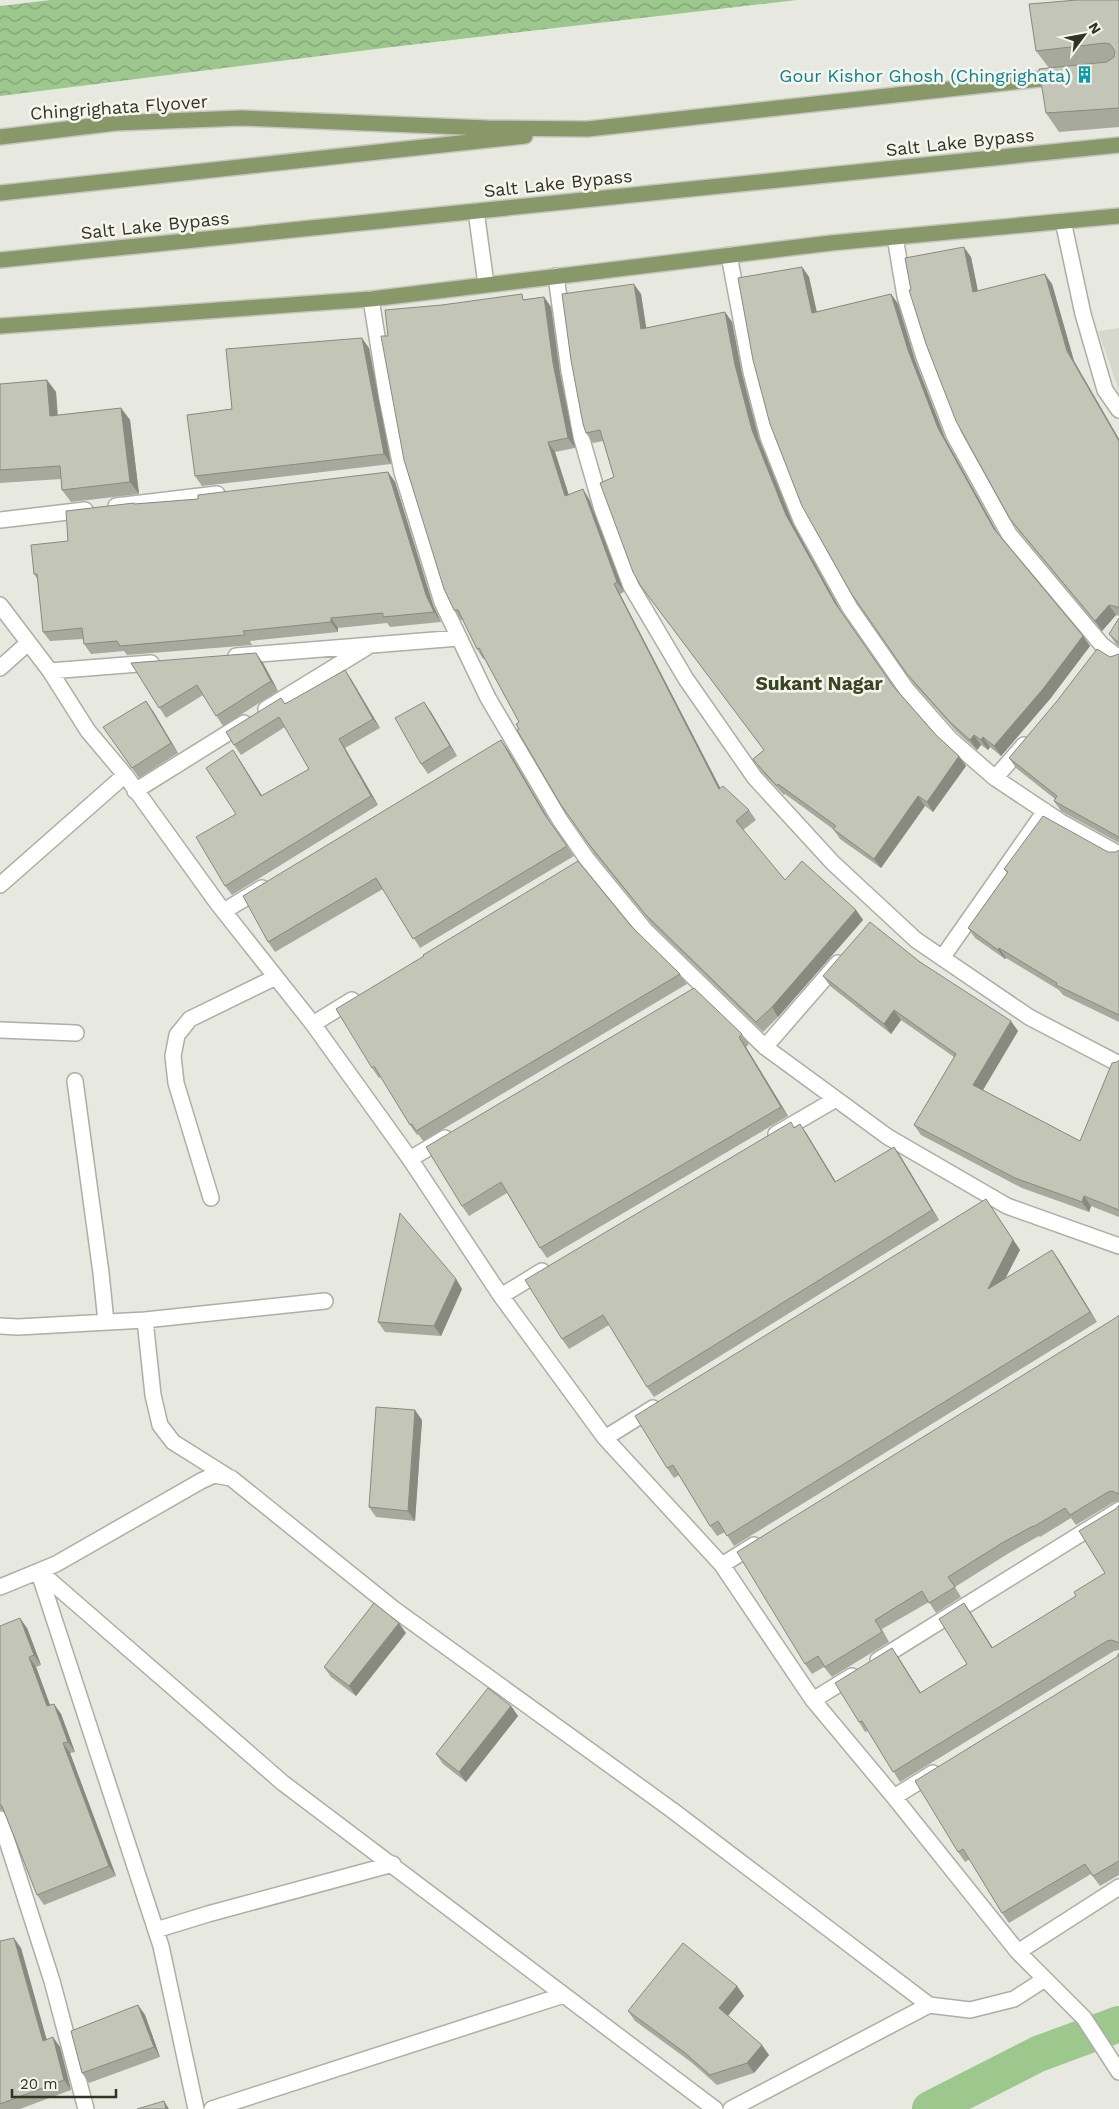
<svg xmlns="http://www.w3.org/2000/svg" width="1119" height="2109" viewBox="0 0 1119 2109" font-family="'Work Sans',sans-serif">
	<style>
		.built { fill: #d6d7cd }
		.water { fill: url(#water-waves) }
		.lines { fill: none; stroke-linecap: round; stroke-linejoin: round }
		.canal { stroke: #9cc78d; stroke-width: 36 }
		.minor-casing { stroke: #acafa3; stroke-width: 18 }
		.major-casing { stroke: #c5c6c1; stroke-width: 18 }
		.minor { stroke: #fff; stroke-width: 15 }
		.major { stroke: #899869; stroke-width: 15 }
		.wall { fill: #a8a99d }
		.shaded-wall { fill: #888a80 }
		.building { fill: #c3c5b7; stroke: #888a80 }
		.labels { text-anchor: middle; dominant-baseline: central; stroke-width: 5; stroke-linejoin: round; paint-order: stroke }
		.culture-label { font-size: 18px; fill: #0d838f; stroke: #f5f5ee; text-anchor: end }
		.street-label { font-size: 18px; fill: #2f3522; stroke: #f5f5ee }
		.neighbourhood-label { font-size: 19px; font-weight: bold; fill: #394421; stroke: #f5f5ee }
	</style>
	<defs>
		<pattern id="water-waves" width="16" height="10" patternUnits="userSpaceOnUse" patternTransform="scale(1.25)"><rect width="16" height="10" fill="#9cc78d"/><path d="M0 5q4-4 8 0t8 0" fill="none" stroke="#80a273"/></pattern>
	</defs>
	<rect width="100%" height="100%" fill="#e7e8df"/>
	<path class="built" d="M1119 328V391L1098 331Z"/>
	<path class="water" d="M51 0H797L392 47 0 96V6Z"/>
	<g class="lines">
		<path class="canal" d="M930 2109 1038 2054 1119 2024"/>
		<defs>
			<path id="minor" d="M476 211 486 284
				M1063 221 1083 314 1105 390 1119 410
				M895 237 905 296 924 357 954 435 1009 534 1102 645 1119 658
				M729 255 751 372 768 437 801 520 850 608 907 690 950 739 995 778 1061 822 1119 854
				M556 276 569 371 581 436 602 509 631 586 686 679 755 778 833 863 916 940 1029 1017 1119 1064
				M371 299 387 399 402 472 442 602 488 698 560 820 587 859 645 930 765 1047 888 1137 1007 1206 1119 1246
				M116 506 217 494
				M0 520 85 510
				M0 605 50 671 88 731 125 775 218 904 313 1024 410 1159 501 1296 605 1438 722 1565 813 1700 894 1797 1018 1952 1084 2018 1119 2072
				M236 656 459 638
				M0 668 28 643
				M50 671 151 663
				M266 709 367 647
				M995 778 1024 745
				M135 791 244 723
				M0 885 125 775
				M224 911 262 888
				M942 958 1045 811
				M313 1024 352 1000
				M0 1030 76 1033
				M765 1047 838 963
				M75 1081 101 1273 106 1322
				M776 1134 836 1099
				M410 1159 445 1138
				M211 1198 176 1083 173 1056 177 1035 190 1019 276 977
				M501 1296 542 1271
				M145 1320 153 1395 160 1425 173 1442 227 1476
				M0 1326 18 1327 145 1320 325 1301
				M605 1438 653 1408
				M722 1565 754 1545
				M39 1571 283 1783 715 2109
				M39 1573 161 1946 196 2109
				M0 1587 56 1564 201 1481 214 1475 231 1478 394 1609 672 1810 929 2005
				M878 1660 1119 1510
				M813 1700 852 1676
				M894 1797 933 1773
				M0 1819 52 1981 86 2109
				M156 1930 208 1914 393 1864
				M1018 1952 1119 1887
				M212 2109 564 1995
				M731 2109 929 2005 970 2010 1014 1999 1045 1979"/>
			<path id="major" d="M0 137 116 123 241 118 487 128 588 129 1059 77
				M0 193 525 136
				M0 260 1119 145
				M0 326 371 299 831 243 1119 216"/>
		</defs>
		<use href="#minor" class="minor-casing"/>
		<use href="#major" class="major-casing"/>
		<use href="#minor" class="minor"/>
		<use href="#major" class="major"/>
	</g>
	<path class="wall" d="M1119 0V127L1059 132 1046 113 1049 68 1036 51Z
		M971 257 978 291 1052 284 1074 361 1119 439V616L1116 615 1102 631 1017 529 1010 519 911 290Z
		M802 267 809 277 817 312 891 294 898 304 915 360 945 438 998 534 1083 636 1090 646 1050 699 1001 756 990 747 988 750 981 745 977 750 957 732 914 684 851 593Z
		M641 294 646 328 725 312 732 322 742 374 759 439 793 524 842 613 893 686 936 735 959 756 966 766 933 812 925 806 881 868 840 839 833 829 785 794 784 795 762 772 753 759 764 750 640 585 614 477 603 441 593 443 586 433Z
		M544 297 551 307 560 373 575 448 555 452 569 495 589 499 624 592 620 594 720 788 749 810 756 820 743 830 785 880 856 910 863 920 778 1017 763 1032 652 924 594 853 561 805 519 729V722L484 658 483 659 477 649 463 620H461L454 610 388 336 526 299Z
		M369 348 391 464 202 486 195 476Z
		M47 380 56 392 58 415 121 408 130 420 139 494 71 502 62 490 61 479 0 483V384Z
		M388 472 395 482 433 605 441 622 390 627 387 623 338 628V632L250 641 252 645 127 655 124 651 91 654 84 644 83 639 50 641 43 632 38 580 34 574 68 541 134 503 135 504 198 499Z
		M1119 618V647L1116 644 1109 634Z
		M1119 654V843L1061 811 1054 801 1055 799 1016 768 1009 758 1110 657Z
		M131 663H263L278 691 223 726 203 695 166 718Z
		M351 679 380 728 345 748 378 805 232 895 225 886 236 814 239 759 262 796 309 769 285 727 241 755 234 745 285 703Z
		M424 702 431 712 457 756 428 774 421 764Z
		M153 711 178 753 139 778 103 727Z
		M501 740 508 750 552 825 574 856 420 948 383 889 275 952 268 942Z
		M1119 850V1022L1063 995 1059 990 1006 958 1005 959 975 938 968 928 1007 873 1004 869 1108 852H1116Z
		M631 926 680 974 687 984 423 1141 418 1134 417 1135 410 1125 381 1077 379 1078 372 1068Z
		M920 962 1018 1031 983 1090 1080 1141 1117 1062 1119 1060V1217L1091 1206 1089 1212 1022 1188 921 1135 914 1125 954 1057 901 1020 891 1034 830 986 823 976Z
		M742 1034 749 1044 746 1047 788 1116 547 1258 540 1248 507 1193 469 1216 462 1206Z
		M800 1124 836 1182 894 1147 901 1157 939 1220 654 1397 647 1387 609 1325 569 1349 562 1339 794 1127Z
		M986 1199 1020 1250 1005 1278 1059 1260 1097 1322 734 1546 725 1532 717 1536 710 1526 679 1475 674 1478 667 1468Z
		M456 1279 462 1289 441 1336 385 1332 378 1322Z
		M1119 1315V1501L1114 1502 1076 1525 1071 1518 1040 1537 1039 1536 1009 1553 955 1587 961 1597 936 1613 929 1602 882 1629 889 1642 832 1677 824 1667 812 1674 805 1664Z
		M422 1420 415 1521 376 1517 369 1507Z
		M1119 1505V1650L1114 1651 900 1782 868 1731 865 1732 859 1722 892 1648 921 1693 967 1664 964 1603 993 1648 1076 1596 1105 1573 1117 1508Z
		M0 1626 27 1628 41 1665 36 1667 50 1705 54 1704 61 1714 75 1752 70 1753 116 1876 44 1905 37 1895 4 1812 2 1810H0Z
		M406 1633 356 1696 331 1677 324 1667Z
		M1119 1653V1875L1100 1886 1091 1874 1009 1923 1002 1913 970 1859 965 1862 958 1852 1117 1657Z
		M511 1706 518 1716 466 1782 443 1764 436 1754Z
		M0 1941 21 1948 46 2040 60 2047 71 2090 20 2109H0Z
		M737 1986 744 1996 728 2016 769 2055 754 2073 717 2085 691 2062 635 2021 628 2011Z
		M138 2005 145 2015 160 2057 89 2083 82 2073Z"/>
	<path class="shaded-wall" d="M964 247 971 257 980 302 973 292Z
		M802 267 809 277 819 323 812 313Z
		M1045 274 1052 284 1074 361 1119 439V441L1067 351Z
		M634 284 641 294 648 339 641 329Z
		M891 294 898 304 915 360 945 438 1001 539 994 529 938 428 908 350Z
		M544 297 551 307 560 373 575 448 568 438 553 363Z
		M725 312 732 322 742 374 759 439 793 524 842 613 835 603 786 515 752 430 735 365Z
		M362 338 369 348 391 464 384 454Z
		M47 380 56 392 58 428 50 416Z
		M121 408 130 420 139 494 130 482Z
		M548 442 555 452 572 506 565 496Z
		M388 472 395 482 433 605 441 622 434 612 426 595Z
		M583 489 589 499 624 592 617 582Z
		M614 584 620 594 726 799 719 789Z
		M1109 605 1116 615 1102 631 1095 621Z
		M331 618 338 628V632L331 622Z
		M1083 636 1090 646 1050 699 1001 756 994 746Z
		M256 653 263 663 278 691 271 681Z
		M345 670 351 679 380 728 373 719Z
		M146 701 153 711 178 753 171 743Z
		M424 702 431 712 457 756 450 746Z
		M974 735 981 745 977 750 970 740Z
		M983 737 990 747 988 750 981 740Z
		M339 739 345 748 378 805 371 796Z
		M501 740 508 750 552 825 574 856 545 815Z
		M233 750 239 759 268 805 261 796Z
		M959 756 966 766 933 812 927 802Z
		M918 796 925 806 881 868 874 859Z
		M856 910 863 920 778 1017 772 1007Z
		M999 948 1006 958 1005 959 998 950Z
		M894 1010 901 1020 891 1034 884 1024Z
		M1011 1021 1018 1031 980 1095 973 1085Z
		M739 1037 746 1047 788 1116 781 1107Z
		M800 1124 807 1134 842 1192 835 1182Z
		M894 1147 901 1157 939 1220 932 1210Z
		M1084 1196 1091 1206 1089 1212 1082 1202Z
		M986 1199 1020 1250 995 1299 988 1289Z
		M1052 1250 1059 1260 1097 1322 1090 1312Z
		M456 1279 462 1289 441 1336 434 1326Z
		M415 1410 422 1420 415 1521 408 1511Z
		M964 1603 971 1613 999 1658 992 1648Z
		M20 1618 27 1628 41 1665 34 1655Z
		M399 1623 406 1633 356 1696 349 1686Z
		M892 1648 899 1658 927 1703 920 1693Z
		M29 1657 36 1667 54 1716 47 1706Z
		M54 1704 61 1714 75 1752 68 1742Z
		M511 1706 518 1716 466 1782 459 1772Z
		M63 1743 70 1753 116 1876 109 1866Z
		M14 1938 21 1948 50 2051 43 2041Z
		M737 1986 744 1996 726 2018 719 2008Z
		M138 2005 145 2015 160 2057 154 2047Z
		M53 2037 60 2047 71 2090 64 2080Z
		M762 2045 769 2055 754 2073 747 2063Z
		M164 2101 169 2109H166Z"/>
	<path class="building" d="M1077 0H1119V108L1046 113 1039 69 1107 62 1114 57 1115 51 1110 44 1105 43 1036 51 1029 4Z
		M964 247 973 292 1045 274 1067 351 1119 441V609L1118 607 1109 605 1095 621 1010 519 956 421 926 344 909 290H911L905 258Z
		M802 267 812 313 891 294 908 350 938 428 994 529 1083 636 1043 689 994 746 983 737 981 740 974 735 970 740 950 722 907 674 851 593 802 506 770 424 753 360 738 278Z
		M634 284 641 329 725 312 735 365 752 430 786 515 835 603 893 686 936 735 959 756 927 802 918 796 874 859 833 829 836 826 778 784 777 786 755 762 753 759 764 750 640 585 633 572 600 483 614 477 600 430 586 433 583 424 571 360 562 294Z
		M522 294 523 300 544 297 553 363 568 438 548 442 565 496 583 489 617 582 614 584 719 789 723 786 749 810 736 821 785 880 802 861 856 910 772 1007 756 1022 645 914 588 843 561 805 517 730 519 729 516 724 519 722 479 648 477 649 458 610H454L444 589 404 460 381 336H388L385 310 442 305Z
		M362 338 384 454 195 476 187 415 232 409 226 349Z
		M47 380 50 416 121 408 130 482 62 490 60 466 0 470V384Z
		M388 472 426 595 434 612 383 617V613L331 618V622L243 631 245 635 120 646 117 641 84 644 82 628 43 632 37 574H34L31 545 68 541 66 511 134 503V504L198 499V495Z
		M1119 618V643L1109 634Z
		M1097 649 1110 657 1119 654V838L1117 836 1054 801 1057 796 1009 758 1057 701Z
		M256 653 271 681 216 716 197 685 159 708 131 663Z
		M345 670 373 719 339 739 371 796 225 886 196 837 236 814 206 768 233 750 261 796 309 769 279 717 234 745 226 732 281 698 285 704Z
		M146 701 171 743 132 768 103 727Z
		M424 702 450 746 421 764 395 718Z
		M501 740 545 815 567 846 413 939 376 878 268 942 243 896Z
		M1043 816 1108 852H1116L1119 850V1015L1056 985 1057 983 999 948 998 950 968 928 1008 872 1004 869Z
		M578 861 631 926 680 974 416 1131 412 1124 410 1125 374 1066 372 1068 336 1009 424 956 423 955Z
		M870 922 920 962 1011 1021 973 1085 1080 1141 1112 1063 1117 1062 1119 1060V1210L1084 1196 1082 1202 1015 1178 914 1125 956 1054 894 1010 884 1024 823 976Z
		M694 988 742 1034 739 1037 781 1107 540 1248 501 1182 462 1206 426 1147Z
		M791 1122 794 1128 800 1124 835 1182 894 1147 932 1210 647 1387 603 1315 562 1339 525 1280Z
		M986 1199 1013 1240 988 1289 1052 1250 1090 1312 727 1536 718 1521 710 1526 673 1465 667 1468 635 1416Z
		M400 1213 456 1279 434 1326 378 1322Z
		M1119 1315V1494L1112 1491 1108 1492 1070 1515 1065 1508 1033 1527V1526L1002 1543 948 1577 955 1587 929 1603 922 1591 875 1620 882 1632 825 1667 818 1656 805 1664 737 1552 1117 1317Z
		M376 1407 415 1410 408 1511 369 1507Z
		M1119 1505V1643L1112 1640 1107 1641 893 1772 862 1721 859 1722 835 1683 892 1648 920 1693 967 1664 939 1619 964 1603 992 1648 1076 1596 1074 1592 1105 1573 1079 1531 1117 1508Z
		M374 1603 399 1623 349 1686 324 1667Z
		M20 1618 34 1655 29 1657 47 1706 54 1704 68 1742 63 1743 109 1866 37 1895 2 1806 0 1804V1626Z
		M1119 1653V1861L1093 1876 1085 1864 1002 1913 963 1849 958 1852 915 1781 1117 1657Z
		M488 1688 511 1706 459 1772 436 1754Z
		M14 1938 43 2041 53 2037 64 2080 0 2104V1941Z
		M683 1943 737 1986 719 2008 762 2045 747 2063 710 2075 684 2052 628 2011Z
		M138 2005 154 2047 82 2073 71 2031Z
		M164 2101 166 2109H137Z"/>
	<defs>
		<symbol id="building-bare" viewBox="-9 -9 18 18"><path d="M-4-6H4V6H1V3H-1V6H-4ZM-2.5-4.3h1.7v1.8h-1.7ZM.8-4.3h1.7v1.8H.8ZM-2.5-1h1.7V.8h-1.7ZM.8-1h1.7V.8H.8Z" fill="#0f9aa8" stroke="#f5f5ee" stroke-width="2.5" paint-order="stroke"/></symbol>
	</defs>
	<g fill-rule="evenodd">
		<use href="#building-bare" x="1072" y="62" width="25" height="25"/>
	</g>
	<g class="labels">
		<g class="culture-label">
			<text x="1071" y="75">Gour Kishor Ghosh (Chingrighata)</text>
		</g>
		<g class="street-label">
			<text transform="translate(119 107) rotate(-4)">Chingrighata Flyover</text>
			<text transform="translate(960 142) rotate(-6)">Salt Lake Bypass</text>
			<text transform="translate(558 183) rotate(-6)">Salt Lake Bypass</text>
			<text transform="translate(155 225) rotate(-6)">Salt Lake Bypass</text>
		</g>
		<g class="neighbourhood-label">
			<text x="819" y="683">Sukant Nagar</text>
		</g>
	</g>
	<g transform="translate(1084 35) rotate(58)" stroke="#f5f5ee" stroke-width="4" paint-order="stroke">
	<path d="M0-4L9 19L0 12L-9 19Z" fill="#2f3522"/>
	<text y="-8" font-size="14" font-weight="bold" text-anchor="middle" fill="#2f3522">N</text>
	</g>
	<path d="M12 2089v8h104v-8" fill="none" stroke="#2f3522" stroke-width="2.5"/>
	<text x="20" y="2089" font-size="15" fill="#2f3522" stroke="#f5f5ee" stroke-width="4" paint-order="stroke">20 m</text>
</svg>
